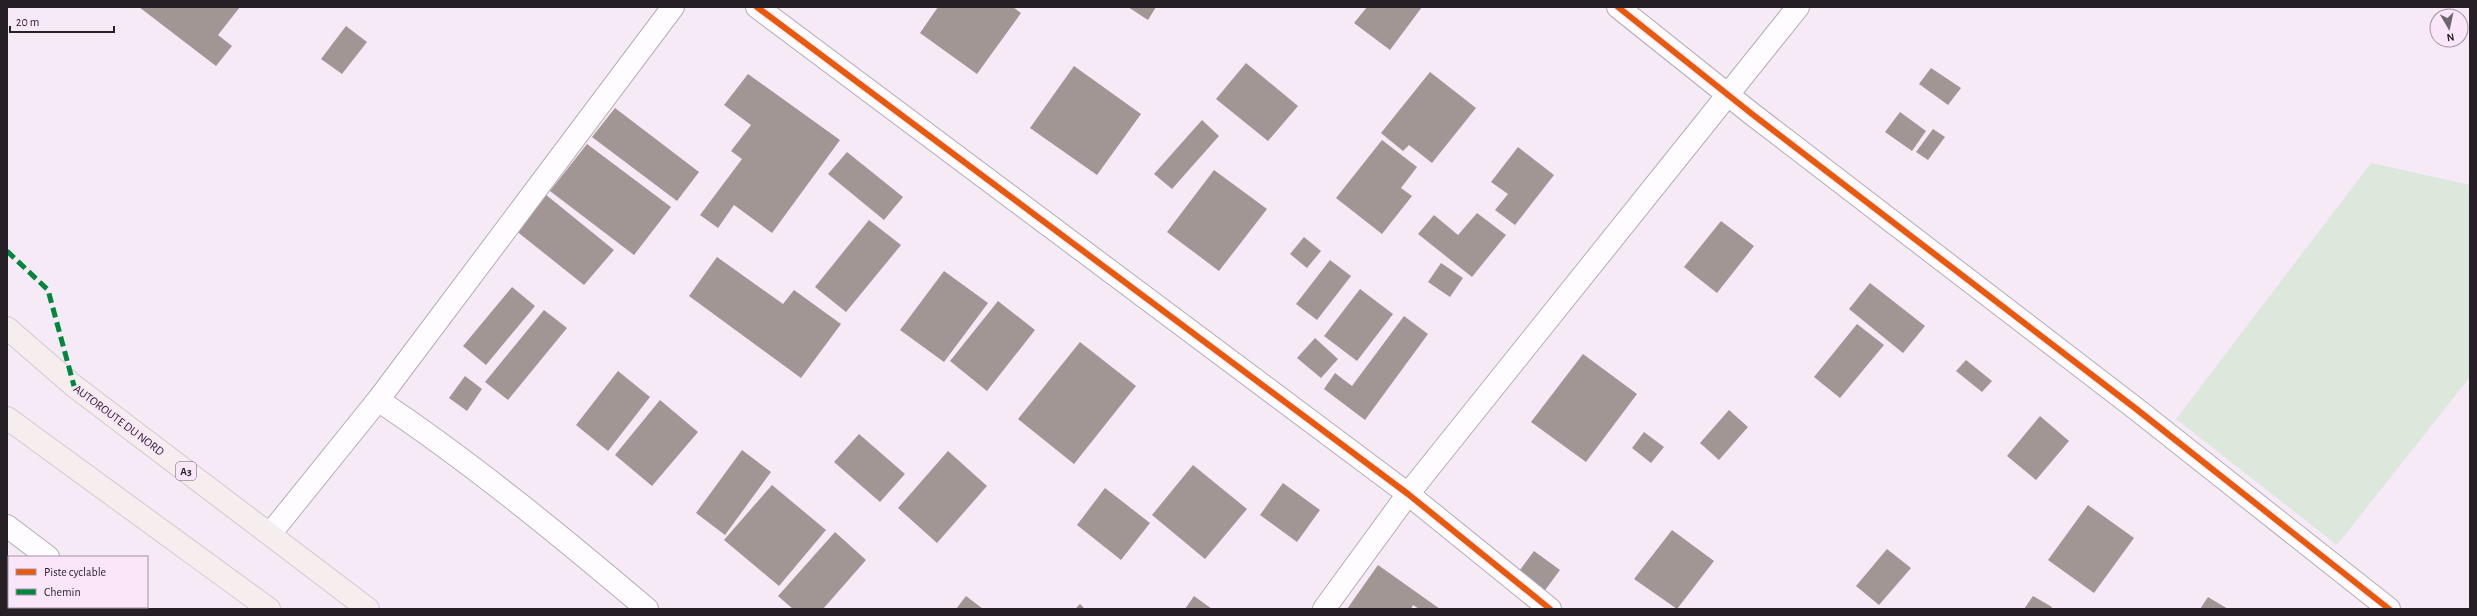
<svg xmlns="http://www.w3.org/2000/svg" width="2477" height="616" viewBox="0 0 2477 616" font-family="'Alegreya Sans',sans-serif">
	<style>
		.green { fill: #dce8dc }
		.building { fill: #a29695 }
		.lines { fill: none; stroke-linecap: round; stroke-linejoin: round }
		.minor-casing { stroke: #b5acb5; stroke-width: 24 }
		.highway-casing { stroke: #d0cbd0; stroke-width: 24 }
		.minor { stroke: #fefcfe; stroke-width: 22 }
		.highway { stroke: #f5edee; stroke-width: 22 }
		.quiet { stroke: #00873e; stroke-width: 5; stroke-dasharray: 10 5; stroke-linecap: butt }
		.cycleway-casing { stroke: #fae5f9; stroke-width: 8 }
		.cycleway { stroke: #e8590c; stroke-width: 6 }
		.labels { text-anchor: middle; dominant-baseline: central; stroke-width: 4; stroke-linejoin: round; paint-order: stroke }
		.shield { fill: #fae5f9; stroke: #665a65; stroke-width: 1 }
		.shield-label { font-size: 11px; font-weight: bold; fill: #261f26 }
		.street-label { font-size: 12px; fill: #261f26; stroke: #fae5f9 }
	</style>
	<rect width="100%" height="100%" fill="#f5eaf5"/>
	<path class="green" d="M2371 163 2470 185V377L2337 545 2176 419Z"/>
	<path class="building" d="M139 7H240L218 35 232 46 216 66Z
		M938 7H1013L1021 13 977 74 920 33Z
		M1128 7H1156L1148 20Z
		M1367 7H1422L1390 50 1354 23Z
		M346 26 367 42 342 74 321 59Z
		M1246 63 1298 106 1268 141 1216 99Z
		M1074 66 1141 114 1097 175 1030 128Z
		M1931 68 1961 88 1948 105 1919 84Z
		M1430 72 1476 108 1432 163 1409 145 1403 151 1381 133Z
		M748 74 840 140 772 233 734 205 718 228 700 215 742 159 731 151 751 125 724 105Z
		M615 108 699 172 677 201 592 137Z
		M1900 112 1926 131 1912 151 1885 132Z
		M1202 120 1219 136 1172 189 1154 174Z
		M1933 129 1945 137 1928 160 1916 152Z
		M1382 140 1417 167 1401 188 1412 196 1382 234 1336 198Z
		M587 144 671 207 634 255 550 191Z
		M1518 147 1554 175 1515 225 1495 210 1508 194 1491 182Z
		M847 152 903 197 884 220 828 174Z
		M1214 170 1267 209 1219 271 1167 232Z
		M545 194 614 250 584 285 515 230Z
		M1477 213 1506 235 1472 277 1418 234 1434 215 1458 235Z
		M869 220 901 245 846 312 815 287Z
		M1721 221 1754 246 1717 293 1684 267Z
		M1304 237 1321 251 1307 268 1290 254Z
		M717 257 783 304 794 290 841 324 801 378 689 296Z
		M1330 260 1351 276 1317 320 1296 304Z
		M1441 263 1463 278 1450 297 1428 282Z
		M944 271 988 303 944 362 900 330Z
		M1870 283 1925 326 1903 353 1849 309Z
		M512 287 535 306 486 365 463 346Z
		M1360 289 1393 314 1357 361 1324 336Z
		M998 301 1035 330 987 391 950 361Z
		M544 310 567 328 508 400 485 382Z
		M1404 316 1428 334 1365 420 1324 389 1335 373 1352 386Z
		M1857 324 1884 345 1840 398 1814 377Z
		M1315 338 1338 359 1321 378 1297 358Z
		M1080 342 1136 386 1074 464 1018 419Z
		M1583 354 1637 394 1586 462 1531 422Z
		M1966 360 1992 381 1982 392 1956 371Z
		M618 371 650 397 608 451 576 425Z
		M465 376 482 389 467 411 449 398Z
		M660 400 698 432 652 486 615 455Z
		M1729 410 1748 427 1719 460 1700 443Z
		M2040 416 2069 441 2036 480 2007 456Z
		M1644 432 1664 447 1651 463 1632 448Z
		M859 434 905 474 880 502 834 462Z
		M742 450 771 472 725 535 696 513Z
		M948 451 987 486 937 543 898 508Z
		M1193 465 1247 509 1205 559 1152 515Z
		M1283 483 1320 510 1297 542 1260 515Z
		M772 485 826 530 779 586 724 540Z
		M1105 488 1150 523 1121 560 1077 525Z
		M2088 505 2134 538 2094 593 2048 560Z
		M1672 530 1714 561 1677 609 1634 579Z
		M835 532 866 560 823 609H793L778 596Z
		M1887 549 1911 568 1879 605 1856 586Z
		M1534 551 1560 570 1543 593 1517 574Z
		M1378 565 1440 609H1419L1413 605 1411 609H1347Z
		M966 596 983 609H956Z
		M1194 596 1212 609H1185Z
		M2033 596 2052 607 2051 609H2024Z
		M2208 597 2228 609H2200Z
		M1080 604 1085 609H1075Z"/>
	<g class="lines">
		<defs>
			<path id="minor" d="M757 7 1408 494 1550 609
				M1618 7 1752 114 2135 408 2389 609
				M378 400 673 7
				M7 526 48 557
				M270 534 378 400C472 463 561 536 647 609
				M116 607 119 609
				M1324 609 1408 494 1798 7"/>
			<path id="highway" d="M7 328 74 386 368 609
				M7 418 269 609"/>
		</defs>
		<use href="#minor" class="minor-casing"/>
		<use href="#highway" class="highway-casing"/>
		<use href="#minor" class="minor"/>
		<use href="#highway" class="highway"/>
		<path class="quiet" d="M7 251 48 290 74 386"/>
		<defs>
			<path id="cycleway" d="M757 7 1408 494 1550 609
				M1618 7 1752 114 2135 408 2389 609"/>
		</defs>
		<use href="#cycleway" class="cycleway-casing"/>
		<use href="#cycleway" class="cycleway"/>
	</g>
	<g class="labels">
		<rect class="shield" x="176" y="462" width="20" height="18" rx="3"/>
		<g class="shield-label">
			<text x="186" y="471">A3</text>
		</g>
		<g class="street-label">
			<text transform="translate(119 420) rotate(37)">AUTOROUTE DU NORD</text>
		</g>
	</g>
	<rect width="2477" height="616" fill="none" stroke="#261f26" stroke-width="16"/>
	<rect x="8" y="556" width="140" height="52" fill="#fae5f9" stroke="#a596a5"/>
	<rect x="16" y="569" width="20" height="6" fill="#e8590c" stroke="#a596a5"/>
	<text x="44" y="576" font-size="12" fill="#261f26">Piste cyclable</text>
	<rect x="16" y="589" width="20" height="6" fill="#00873e" stroke="#a596a5"/>
	<text x="44" y="596" font-size="12" fill="#261f26">Chemin</text>
	<g transform="translate(2449 28) rotate(171)"><circle r="19" fill="#fae5f9" stroke="#a596a5"/>
	<path d="M0-3L7 15L0 10L-7 15Z" fill="#6e666e"/>
	<text y="-6" font-size="11" font-weight="bold" text-anchor="middle" fill="#261f26">N</text>
	</g>
	<path d="M10 26v6h104v-6" fill="none" stroke="#261f26" stroke-width="2"/>
	<text x="16" y="26" font-size="12" fill="#261f26" stroke="#fae5f9" stroke-width="3" paint-order="stroke">20 m</text>
</svg>
